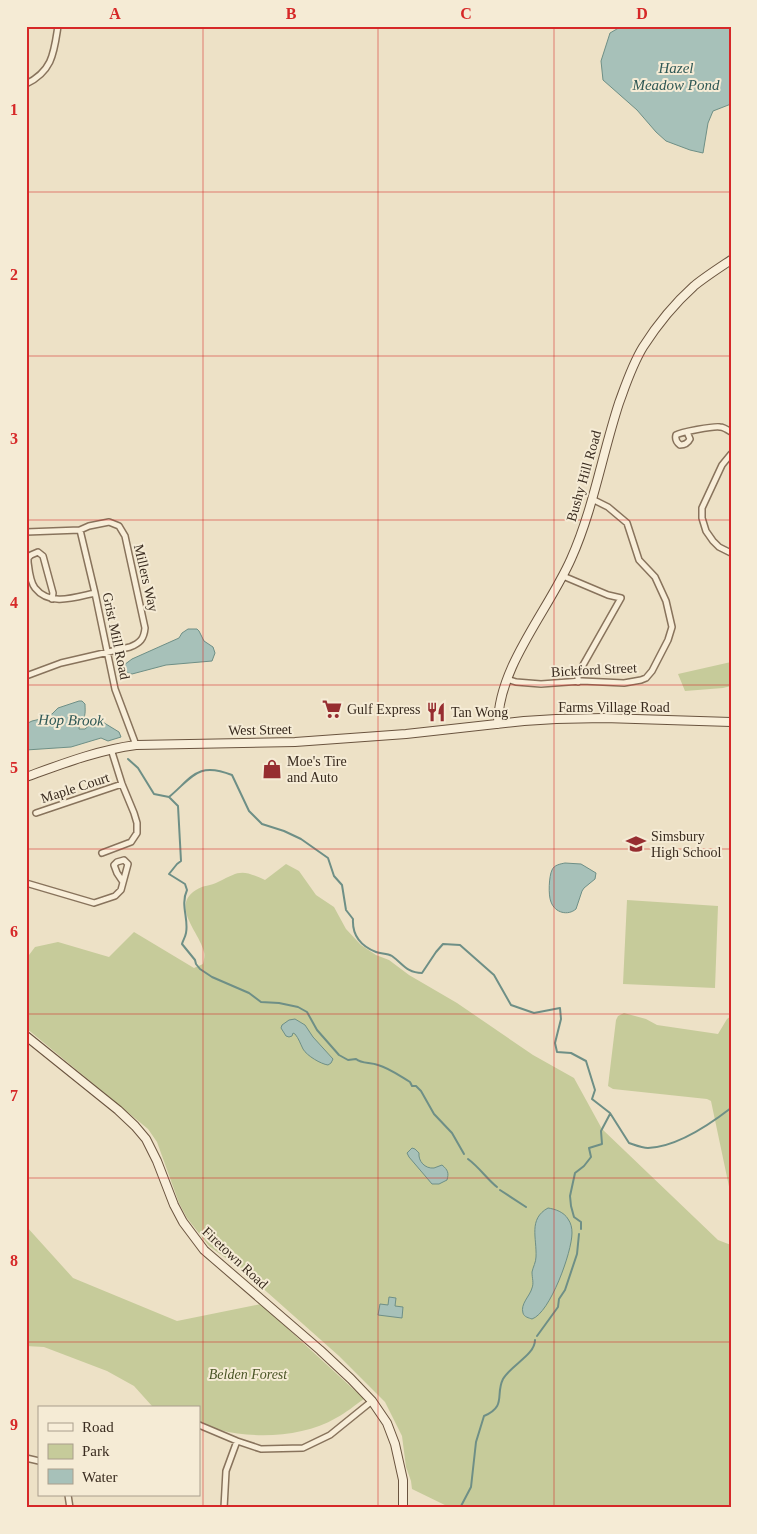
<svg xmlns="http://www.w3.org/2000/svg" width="757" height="1534" viewBox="0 0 757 1534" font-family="Georgia,serif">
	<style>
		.green { fill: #c6cb9a }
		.water { fill: #a7c1b9; stroke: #6e8f86 }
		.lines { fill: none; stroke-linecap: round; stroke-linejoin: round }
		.stream { stroke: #6e8f86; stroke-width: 2 }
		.street-casing { stroke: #88735c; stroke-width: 8 }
		.secondary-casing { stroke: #6a543f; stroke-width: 10 }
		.street { stroke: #f8eed9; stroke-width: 5 }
		.secondary { stroke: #f8eed9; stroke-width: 8 }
		.grid { fill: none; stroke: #d62828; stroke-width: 1; stroke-opacity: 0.55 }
		.labels { text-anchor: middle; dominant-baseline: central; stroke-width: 4; stroke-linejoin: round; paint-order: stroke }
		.street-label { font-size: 14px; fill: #392b1f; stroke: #f5ebd5 }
		.poi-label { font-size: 14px; fill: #392b1f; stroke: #f5ebd5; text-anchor: start }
		.park-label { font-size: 14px; font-style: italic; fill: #4a5526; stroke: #f5ebd5 }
		.water-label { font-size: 15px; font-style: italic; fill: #2f5855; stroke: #f5ebd5 }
		.neatline { fill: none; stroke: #d62828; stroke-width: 2 }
		.grid-label { font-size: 16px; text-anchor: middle; font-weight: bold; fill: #d62828 }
	</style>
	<rect width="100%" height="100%" fill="#ede1c6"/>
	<path class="green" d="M731 662V686L723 688 685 691 678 674Z
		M286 864 299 871 316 895 334 907 346 929 361 945 376 955 389 960 409 975 457 1003 533 1055 574 1078 602 1129 718 1240 731 1245V1508H451L412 1489 411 1481 406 1467 402 1436 385 1402 339 1356 241 1269 209 1246 187 1218 179 1203 157 1142 148 1129 26 1028V959L35 947 58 942 109 957 134 932 194 968 203 964C204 960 205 955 204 952 200 933 170 906 196 890 203 885 211 886 218 882 240 871 241 869 265 880Z
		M627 900 718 906 715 988 623 984Z
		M624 1013 646 1019 657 1025 718 1034 727 1019 731 1016V1196L711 1101 707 1099 613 1089 608 1086 616 1020 618 1016Z
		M26 1226 73 1278 177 1321 261 1304 364 1399C355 1405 346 1413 336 1418 304 1437 255 1439 220 1430 213 1428 206 1424 199 1421V1408H159L152 1406 134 1386 107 1371 44 1347 26 1346Z"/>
	<path class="water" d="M622 26H731V104L713 111 708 123 703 153 690 150 666 141 656 132 637 110 603 80 601 61 610 33Z
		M188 629H197L199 631 204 641 213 647 215 653 212 661 166 665 132 674C127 673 124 671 124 665L132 659 179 638 182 633Z
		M79 701H82L85 704C85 709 86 715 83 719 81 723 79 724 79 729H85L92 723 101 721 119 732 121 737 108 741 101 738 71 747 26 750V724L32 721 45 718 52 714 58 708Z
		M565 863 581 864 596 873 595 879 584 888 582 891 576 909C568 916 555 913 551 902 548 895 549 876 552 870 554 865 560 864 565 863Z
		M295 1019 305 1025 313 1037 333 1059 331 1063 328 1065C321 1064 307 1056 303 1049 300 1043 299 1039 295 1034L293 1033 292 1036 289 1037 286 1036 281 1028 282 1025 289 1020Z
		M412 1148 415 1149 419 1153C418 1161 425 1169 434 1168 437 1167 439 1166 442 1165 448 1170 449 1173 447 1180L439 1184H432L409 1157 407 1153Z
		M548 1208C555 1209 564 1212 568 1219 571 1223 572 1228 572 1233 572 1252 550 1313 532 1319 529 1318 524 1317 523 1313 520 1304 530 1296 532 1288 534 1283 532 1278 532 1272 533 1267 536 1262 536 1257 537 1238 528 1219 548 1208Z
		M389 1297 396 1298 395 1306 403 1307 402 1318 378 1315 380 1304 388 1305Z"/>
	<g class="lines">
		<path class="stream" d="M128 759 138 768 154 794 169 797C192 778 197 761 232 775L249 811 262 824 284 831 301 839 328 858 334 876 342 885 346 910 353 919C352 936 361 946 376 952 381 954 387 953 392 956 403 964 407 973 422 973L436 952 443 944 460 945 494 975 511 1005 534 1013 560 1008 561 1019 555 1043 557 1052 571 1053 586 1061 595 1090 592 1099 610 1113 629 1143C635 1145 642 1148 648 1148 676 1147 709 1125 731 1108
			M169 797 178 806 181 861 177 864 169 874 185 884 187 890C180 905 189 919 186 933 185 938 183 940 182 944L195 960 196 964 200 969 212 977 249 993 261 1002 279 1003 298 1007 307 1012 317 1030 339 1055 348 1060 356 1059C362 1064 370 1062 378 1065 389 1068 400 1076 410 1082L412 1086H416L421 1091 434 1114 452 1133 464 1154
			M468 1159C479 1167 487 1179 497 1187
			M500 1190 526 1207
			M581 1229V1222L574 1217 571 1206 570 1196 575 1173 584 1166 591 1157 589 1148 602 1144 601 1131 610 1114
			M537 1336 558 1307 559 1299 565 1290 577 1254 579 1234
			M460 1508 471 1487 476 1442 484 1416C507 1406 495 1395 503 1379 511 1365 535 1355 535 1340"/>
		<defs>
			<path id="street" d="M26 84C53 71 54 52 58 26
				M687 432 690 439C688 443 685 445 680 445 676 442 675 439 676 435 681 432 713 426 720 427 723 427 728 430 731 432
				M731 454 722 465 702 508V518L706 531 713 541 719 547 731 553
				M80 530 95 593 115 689 136 745
				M26 532 80 530 89 526 109 522 119 526 125 536 145 628C144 639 140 643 130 647L61 663 26 676
				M563 576 608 595 621 598 578 674V682
				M52 599 53 593 43 556 38 552 31 555 28 558V562C29 570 30 582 35 588 50 607 76 597 95 593
				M507 679 516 682 541 684 582 681 624 683 641 680 646 678 652 671 668 640 672 627 666 601 655 577 639 560 627 523 608 507 592 499
				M36 813 122 784
				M102 853 131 842 137 833V823L134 813 122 784 111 749
				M26 883 94 903 115 896 121 890 128 864 124 860 117 862 114 865 117 873 123 882
				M199 1425 237 1441 261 1449 303 1448 330 1435 372 1401
				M26 1458 39 1461
				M68 1495 70 1508
				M224 1508 226 1471 237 1441"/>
			<path id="secondary" d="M498 724C498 667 548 611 571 559 593 510 602 455 619 403 626 384 632 365 643 347 657 325 674 304 694 286 705 277 719 268 731 260
				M26 777C62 764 98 750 136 745L295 742 406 734 524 721 556 719 604 718 731 722
				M26 1036 118 1110 135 1126 146 1139 157 1161 174 1205 183 1222 204 1250 320 1350 351 1379 372 1401 387 1423 395 1444 403 1480V1508"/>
		</defs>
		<use href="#street" class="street-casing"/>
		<use href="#secondary" class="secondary-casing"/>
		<use href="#street" class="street"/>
		<use href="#secondary" class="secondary"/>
	</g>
	<path class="grid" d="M203 26V1508M378 26V1508M554 26V1508M26 192H731M26 356H731M26 520H731M26 685H731M26 849H731M26 1014H731M26 1178H731M26 1342H731"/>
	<defs>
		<symbol id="supermarket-bare" viewBox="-9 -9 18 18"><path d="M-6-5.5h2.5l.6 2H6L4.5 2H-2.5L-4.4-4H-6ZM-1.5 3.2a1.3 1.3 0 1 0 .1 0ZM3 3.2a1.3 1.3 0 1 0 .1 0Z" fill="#962d30" stroke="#f5ebd5" stroke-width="2.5" paint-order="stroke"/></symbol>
		<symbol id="restaurant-bare" viewBox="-9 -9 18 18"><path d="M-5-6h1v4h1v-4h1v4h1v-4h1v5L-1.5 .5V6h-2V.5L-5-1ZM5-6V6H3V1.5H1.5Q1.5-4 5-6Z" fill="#962d30" stroke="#f5ebd5" stroke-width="2.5" paint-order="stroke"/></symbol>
		<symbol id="shop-bare" viewBox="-9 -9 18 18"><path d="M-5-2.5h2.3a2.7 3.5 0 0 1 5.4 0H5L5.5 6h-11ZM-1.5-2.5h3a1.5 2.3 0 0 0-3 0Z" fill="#962d30" stroke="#f5ebd5" stroke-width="2.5" paint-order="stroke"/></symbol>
		<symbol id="school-bare" viewBox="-9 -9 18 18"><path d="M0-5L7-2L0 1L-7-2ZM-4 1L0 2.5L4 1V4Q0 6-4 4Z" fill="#962d30" stroke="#f5ebd5" stroke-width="2.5" paint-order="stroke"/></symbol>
	</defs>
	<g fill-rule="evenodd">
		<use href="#supermarket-bare" x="318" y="695" width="28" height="28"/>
		<use href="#restaurant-bare" x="422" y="698" width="28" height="28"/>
		<use href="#shop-bare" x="258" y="755" width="28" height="28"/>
		<use href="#school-bare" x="622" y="830" width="28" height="28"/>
	</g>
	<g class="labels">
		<g class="street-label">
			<text transform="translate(584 476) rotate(-74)">Bushy Hill Road</text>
			<text transform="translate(146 578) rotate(77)">Millers Way</text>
			<text transform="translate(116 636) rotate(78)">Grist Mill Road</text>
			<text transform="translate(594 670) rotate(-3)">Bickford Street</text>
			<text x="614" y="707">Farms Village Road</text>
			<text transform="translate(260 730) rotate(-1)">West Street</text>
			<text transform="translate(75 788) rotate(-18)">Maple Court</text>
			<text transform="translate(235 1258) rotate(43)">Firetown Road</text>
		</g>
		<g class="poi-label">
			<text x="347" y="709">Gulf Express</text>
			<text x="451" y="712">Tan Wong</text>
			<text x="287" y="761">Moe's Tire<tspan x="287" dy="16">and Auto</tspan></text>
			<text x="651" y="836">Simsbury<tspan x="651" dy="16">High School</tspan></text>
		</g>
		<g class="park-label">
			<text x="248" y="1374">Belden Forest</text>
		</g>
		<g class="water-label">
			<text x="676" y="68">Hazel<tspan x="676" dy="17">Meadow Pond</tspan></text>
			<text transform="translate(71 720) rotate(1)">Hop Brook</text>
		</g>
	</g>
	<rect width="757" height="1534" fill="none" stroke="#f5ebd5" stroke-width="55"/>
	<rect x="38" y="1406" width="162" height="90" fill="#f5ebd5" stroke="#aa9e8c"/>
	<rect x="48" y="1423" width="25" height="8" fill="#f8eed9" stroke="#aa9e8c"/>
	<text x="82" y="1432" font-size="15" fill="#392b1f">Road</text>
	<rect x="48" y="1444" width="25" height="15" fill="#c6cb9a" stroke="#aa9e8c"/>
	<text x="82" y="1456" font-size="15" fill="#392b1f">Park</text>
	<rect x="48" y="1469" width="25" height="15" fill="#a7c1b9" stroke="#aa9e8c"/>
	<text x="82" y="1482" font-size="15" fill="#392b1f">Water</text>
	<rect x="28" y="28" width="702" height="1478" class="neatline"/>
	<g class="grid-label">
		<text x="115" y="19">A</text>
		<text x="291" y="19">B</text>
		<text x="466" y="19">C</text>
		<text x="642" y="19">D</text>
		<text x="14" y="115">1</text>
		<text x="14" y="280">2</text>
		<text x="14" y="444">3</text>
		<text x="14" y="608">4</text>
		<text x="14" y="773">5</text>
		<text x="14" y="937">6</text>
		<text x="14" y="1101">7</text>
		<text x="14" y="1266">8</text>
		<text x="14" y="1430">9</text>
	</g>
</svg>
